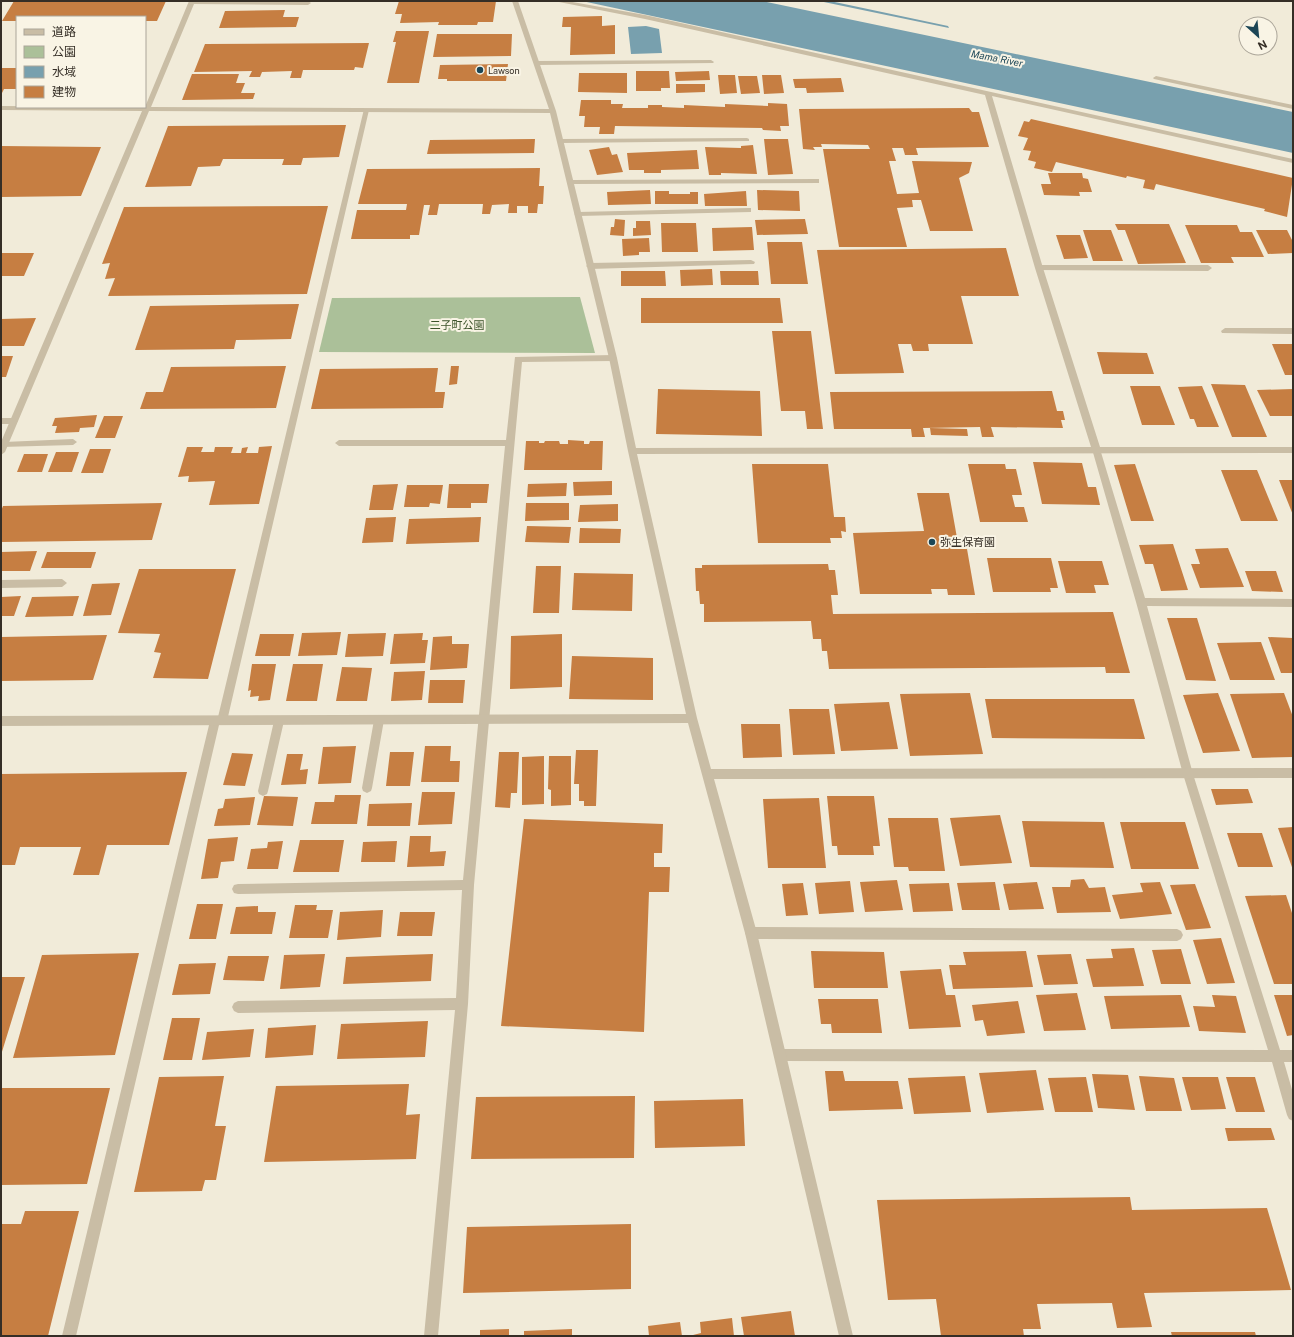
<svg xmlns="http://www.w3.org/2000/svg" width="1294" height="1337" viewBox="0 0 1294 1337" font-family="'Public Sans','Noto Sans JP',sans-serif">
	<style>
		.green { fill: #abc099 }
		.water { fill: #78a0ae }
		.building { fill: #c67e42 }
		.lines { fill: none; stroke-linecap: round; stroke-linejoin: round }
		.service { fill: #c9bda5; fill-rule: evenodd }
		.minor { fill: #c9bda5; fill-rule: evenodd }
		.poi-dot { fill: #1c4656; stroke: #f9f4e5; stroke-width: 1.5 }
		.labels { text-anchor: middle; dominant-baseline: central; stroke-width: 4; stroke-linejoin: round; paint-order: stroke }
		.far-poi-label { font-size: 9px; fill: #352e26; stroke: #f9f4e5; text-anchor: start }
		.far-water-label { font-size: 10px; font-style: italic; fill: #1c4656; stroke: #f9f4e5 }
		.park-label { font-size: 11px; fill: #3b532a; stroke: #f9f4e5 }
		.poi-label { font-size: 11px; fill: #352e26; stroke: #f9f4e5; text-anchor: start }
	</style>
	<rect width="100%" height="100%" fill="#f1ebd9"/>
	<path class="green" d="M580 297 595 353 319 352 332 298Z"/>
	<path class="water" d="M582 1H762L1293 112V153Z
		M819 1H830L948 26 949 28Z
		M646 26 659 29 662 53 631 54 628 27Z"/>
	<path class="building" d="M14 1H166L157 21H145V17H17V21H2Z
		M399 1H496L493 22H478L477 25H438L439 22 400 23 402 14H395Z
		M285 10 283 17H299L296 27 219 28 225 11Z
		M602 16V26L615 25V54L570 55 571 27H562L563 17Z
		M396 31H429L419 83H387L396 42H393Z
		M437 34H512L511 56 433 57Z
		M369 43 363 68 355 67 354 70H303L301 78H290L292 71 262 72 260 77H249L252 71 194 72 205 44Z
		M508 64 506 81H447V79H438L440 65Z
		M1 68H17V89H4L1 95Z
		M636 71H669L670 88H661V91H636Z
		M709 71 710 80 676 81 675 72Z
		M579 73H627V93L578 92Z
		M192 74H239L236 83H245L241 93H255L253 99 182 100Z
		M718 75H735L737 93 720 94Z
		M762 75H781L784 93 764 94Z
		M738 76H757L760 93 741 94Z
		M841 78 844 92 807 93 806 88H795L793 79Z
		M676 84H705V92L676 93Z
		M581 100H611V104H623L622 108H648V105H662V107L684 108V105L725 107V104L768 106V103L787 104 789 126H780L781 131 763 130 762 128 615 126 614 134H599L600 127H584L585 116H579Z
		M969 108 972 112H979L989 147 916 148 918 155H905L903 148H892L896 161H889L897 194 919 193 912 161 972 162 969 173 959 178 973 231H930L921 200H912L913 207 897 208 907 247H839L823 149H870L868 145 821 144 822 147H813L815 150 803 149 799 109Z
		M1031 119 1293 178 1287 217 1264 211 1265 209 1156 184 1154 190 1143 188 1145 180 1127 176 1126 178 1056 162 1052 172 1034 168 1036 162 1028 160 1031 151 1023 150 1028 138 1018 136 1024 121 1029 122Z
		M346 125 339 157 303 158 301 165H282L284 159H223L220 166 198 167 191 186 145 187 168 126Z
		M535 139 534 153 427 154 430 140Z
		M764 139H788L793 174 768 175Z
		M753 145 757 174 721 173V175H709L705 147 741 148V146Z
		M1 146 101 147 81 196 1 197Z
		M609 147 612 155 617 154 623 172 597 175 589 150Z
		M697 150 699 169 661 170V173H644V170H629L627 153Z
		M540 168 539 186H544L543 204H538L537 213H528V206H517V213H508L509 204 492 205 490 214H482L483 204H439L437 215H428L430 205H424L419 235H410V239H351L357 210H406L407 204H358L367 169Z
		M1048 173H1082L1083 178 1088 179 1092 192H1079L1080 196 1044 195 1041 184H1051Z
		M650 190 651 204 608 205 607 192Z
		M757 190 799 191 800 211 758 210Z
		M655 191H669V194H690V192H698V204H655Z
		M746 191 747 206H705L704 194Z
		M328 206 307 294 108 296 115 278 105 279 110 263 102 264 124 207Z
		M615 219 625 220 624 236 610 235 611 227H614Z
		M805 219 808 234 757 235 755 220Z
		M636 221H650L651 235 633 236V228H636Z
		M661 223H696L698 252H662Z
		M1115 224H1169L1186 263 1138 264 1125 230H1118Z
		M1185 225H1237L1240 232H1252L1264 257H1231L1234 263H1201Z
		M752 227 754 250 713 251 712 228Z
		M1083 230H1111L1123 261H1093Z
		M1256 230H1287L1293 242V253L1268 254Z
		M1056 235H1080L1088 258 1064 259Z
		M649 238 650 252H639V255L623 256 622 239Z
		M767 242H802L808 284H771Z
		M1006 248 1019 296H961L973 344H928L929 351H913L911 344H898L904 373 835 374 817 250Z
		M1 253H34L24 276H1Z
		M712 269 713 285 681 286 680 270Z
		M621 271H665L666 286H621Z
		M720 271H758L759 285H721Z
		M641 298H780L783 323H641Z
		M299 304 291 339 236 340 234 349 135 350 150 306Z
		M36 318 24 346H1V319Z
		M772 331H811L823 429H807L805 411H781Z
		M1272 344H1293V375H1285Z
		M1097 352 1147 353 1154 374H1103Z
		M1 356H13L6 377H1Z
		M286 366 276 408 140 409 146 392H163L171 367Z
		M451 366H459L457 384 449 385Z
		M438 368 435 392H445L443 408 311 409 320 369Z
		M1211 384 1245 385 1267 437H1232Z
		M1130 386H1160L1175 425H1142Z
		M1202 386 1219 427H1197L1194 419H1190L1178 387Z
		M658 389 760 391 762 436 656 434Z
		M1293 389V416H1270L1257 390Z
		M1052 391 1057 411H1063L1065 420H1061L1063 428 991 427 994 437H982L980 427 923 428 925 437H912L911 429H834L830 392Z
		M97 415 94 427 80 428 79 432 55 433 57 426H52L55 418Z
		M104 416H123L115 438H95Z
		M930 428 967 429 968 436 931 435Z
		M568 440 584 441V444H589L590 441H603L602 470H524L526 441H539V443H544L545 441H559L560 444H568Z
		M272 446 259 504 209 505 215 481 188 482 189 476 178 477 187 447H203L201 452H214L215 447H233L231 453H241L242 448 248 447 246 453H258L259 447Z
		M90 449H111L103 473H81Z
		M56 452H79L72 472H48Z
		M24 454H48L42 472H17Z
		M1033 462 1082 463 1088 487H1096L1100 505 1042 504Z
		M752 464H828L834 517H845L846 532 841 531 842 538H830L831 543H758Z
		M968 464H1005L1006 469H1016L1022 495H1012L1015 507H1024L1028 522H980Z
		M1135 464 1154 521H1131L1114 465Z
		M1221 470H1257L1278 521H1241Z
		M1279 480H1293V515Z
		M612 481V495L574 496 573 482Z
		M567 483 566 496 527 497 528 484Z
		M398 484 393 510H369L373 485Z
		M449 484H489L487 503H471V508H447Z
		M407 485H443L440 504 430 503 429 507H404Z
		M917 493H949L959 549H967L975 595H948L947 589H931L932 594H860L853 533 924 531Z
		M162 503 152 540 1 542V511L3 506Z
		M526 503H569V520L525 521Z
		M618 504V521L578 522 580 505Z
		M396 517 393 542 362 543 366 518Z
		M481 517 479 542 406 544 409 519Z
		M527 526 571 527 569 543 525 542Z
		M580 528 621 529 620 543H579Z
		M1173 544 1188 590 1161 591 1153 564H1145L1139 545Z
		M1228 548 1244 587 1200 588 1191 564H1200L1195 549Z
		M37 551 30 571H1V552Z
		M47 552H96L91 568H41Z
		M987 558H1051L1058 588H1050L1051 592H993Z
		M1058 561H1102L1109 585H1094L1096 593H1066Z
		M828 564 829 570H835L838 595H831L833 614 1113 612 1130 673H1106L1105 667 829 669 827 651H822L821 639H813L811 621 704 622V604H700L699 591H696L695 568H702V565Z
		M536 566H561L559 613H533Z
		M139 569H236L208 679 153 678 161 653 154 652 160 634 118 633Z
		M1245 571H1276L1283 592 1252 591Z
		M574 573 633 574 632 611 572 610Z
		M120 583 111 615 83 616 92 584Z
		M21 596 14 616H1V597Z
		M79 596 73 616 25 617 32 597Z
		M1167 618H1197L1216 681 1186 680Z
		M341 632 337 655 298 656 302 633Z
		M386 633 383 656 345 657 348 634Z
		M423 633 422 640H428L425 663 390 664 394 634Z
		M260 634H294L290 656H255Z
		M562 634V687L510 689 511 636Z
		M107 635 93 680 1 681V637Z
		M452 636V644H469L467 668 430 670 433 637Z
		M1268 637 1293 638V673H1281Z
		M1261 642 1275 680H1230L1217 643Z
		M572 656 653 658V700L569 699Z
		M252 664H276L270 700 258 701 259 696 250 697 251 690 248 691Z
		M293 664H323L317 701H286Z
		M342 667 372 668 367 701H336Z
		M425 671 422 700 391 701 394 672Z
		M430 680H465L463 703H428Z
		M970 693 983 754 910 756 900 694Z
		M1218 693 1240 751 1203 753 1183 695Z
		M1284 693 1293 717V757L1252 758 1230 694Z
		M985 699H1134L1145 739 992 738Z
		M889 702 898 749 841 751 834 704Z
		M789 709H829L835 754 793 755Z
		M741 724H780L782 757 743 758Z
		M356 746 351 783 318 784 323 747Z
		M425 746H451L450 761H460L459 782H421Z
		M576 750H598L596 806H584V801H579V784H574Z
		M390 752H414L410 786H386Z
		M499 752H519L517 793H511L510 808 495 807Z
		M232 753 253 754 245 786 223 785Z
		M287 754H303L300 770 308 769 306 784 281 785Z
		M544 756V804L522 805V757Z
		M549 756H571V805L551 806V790L548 789Z
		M187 772 169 845H107L99 875H73L81 847H20L15 865H1V774Z
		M1211 789H1248L1253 803 1216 805Z
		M422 792H455L452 824 418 825Z
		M335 795H361L357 824H311L315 802H334Z
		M264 796 298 797 293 826 257 825Z
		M827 796H874L880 846H873L874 855H838L837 846H832Z
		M255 797 250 825 214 826 218 809 223 808 225 799Z
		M819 798 826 868H768L763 799Z
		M412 803 410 826H367L369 804Z
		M1000 815 1012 863 960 866 950 818Z
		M888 818H938L945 871H909L908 867H894Z
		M524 819 663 824 662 853H654V867H670L669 892H649L644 1032 501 1026Z
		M1022 821 1104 822 1114 868 1030 867Z
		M1120 822H1185L1199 869H1131Z
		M1293 827V870L1278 828Z
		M1227 833H1262L1273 867H1238Z
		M410 836H431L430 852 446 851 444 866 407 867Z
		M238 837 234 861 221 862 218 878 201 879 208 839Z
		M300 840H344L339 872H293Z
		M283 841 278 869H247L251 849 267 848 268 842Z
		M397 841 395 862H361L363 842Z
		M1084 879 1089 888 1105 887 1111 912 1057 913 1052 887H1070L1071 880Z
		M897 880 903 910 865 912 860 882Z
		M850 881 854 912 819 914 815 883Z
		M995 882 1000 910H962L957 883Z
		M1037 882 1044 909 1009 910 1003 884Z
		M1160 882 1172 914 1120 919 1112 895 1143 892 1140 883Z
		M803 883 808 915 786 916 782 884Z
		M949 883 953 911 913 912 909 884Z
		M1195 884 1211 928 1186 930 1170 885Z
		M1286 895 1293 916V984H1274L1245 896Z
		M197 904H223L216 939H189Z
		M295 905H317L316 910H333L328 938H289Z
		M258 906V912H276L272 934H230L236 907Z
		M383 910 381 937 337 940 340 912Z
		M400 912H435L432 936H397Z
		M1221 938 1235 983 1207 984 1193 940Z
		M1134 948 1144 986 1093 987 1086 959 1113 958 1111 949Z
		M1181 949 1191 984H1161L1152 950Z
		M811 951 884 952 888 988H814Z
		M1026 951 1033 987 953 989 949 965H966L963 952Z
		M139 953 115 1055 13 1058 42 955Z
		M325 954 320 987 280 989 284 955Z
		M433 954 431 981 343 984 346 957Z
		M1071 954 1078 984 1044 985 1037 955Z
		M228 956H269L264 981 223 980Z
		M216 963 210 994 172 995 179 964Z
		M941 969 946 995H955L961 1027 909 1029 900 971Z
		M1 977H25L1 1055Z
		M1077 993 1086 1030 1044 1031 1036 995Z
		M1181 995 1190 1027 1111 1029 1104 996Z
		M1212 995 1236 996 1246 1033 1199 1031 1193 1006 1215 1007Z
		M1274 995H1293V1035L1287 1036Z
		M818 999H878L882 1033H832L831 1024H821Z
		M1018 1001 1025 1033 987 1036 983 1020 975 1021 972 1005Z
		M172 1018H200L192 1060H163Z
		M428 1021 425 1057 337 1059 341 1024Z
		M316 1025 313 1055 265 1058 268 1028Z
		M254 1029 250 1057 202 1060 207 1032Z
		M1036 1070 1044 1110 987 1113 979 1073Z
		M825 1071H843L845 1081H898L903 1109 829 1111Z
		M1092 1074 1128 1075 1135 1110 1098 1108Z
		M224 1076 215 1126H226L216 1180H205L202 1191 134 1192 159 1077Z
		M965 1076 971 1112 914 1114 908 1078Z
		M1139 1076 1174 1078 1182 1111H1146Z
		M1086 1077 1093 1112H1055L1048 1078Z
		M1182 1077H1218L1226 1109 1191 1110Z
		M1226 1077H1255L1265 1112H1236Z
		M409 1084 406 1115 420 1114 416 1159 264 1162 276 1086Z
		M1 1088H110L87 1184 1 1185Z
		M635 1096 634 1158 471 1159 476 1097Z
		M743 1099 745 1146 655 1148 654 1101Z
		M1225 1128H1271L1275 1140 1228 1141Z
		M1130 1197 1132 1210 1267 1208 1291 1290 1144 1293 1152 1327 1117 1328 1112 1303 1037 1304 1041 1329H1023L1024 1336H941L936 1299 888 1300 877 1200Z
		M25 1211H79L48 1336H1V1224H21Z
		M631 1224V1289L463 1293 467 1227Z
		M791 1311 795 1336H744L741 1317Z
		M732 1318 734 1336H689L701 1333 700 1322Z
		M680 1322 682 1336H649L648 1326Z
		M509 1329V1336H480V1330Z
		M572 1329V1336H524V1331Z
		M1171 1332H1255L1256 1336H1172Z"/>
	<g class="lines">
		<path class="service" d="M711 60 714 62 713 63 537 65 534 63 537 61Z
			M364 109 369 110 227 721 226 724 219 725 76 1336H62L210 721 211 718 218 717Z
			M747 138 749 139V141L561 143 558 141 561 139Z
			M816 179H819V183L571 184 567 182 571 180Z
			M748 208H751V212L578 216 574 214 578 212Z
			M751 260 755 262 754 264 590 269 586 266 590 263Z
			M1039 265H1208L1212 268 1208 271 1036 270V266Z
			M1225 328H1293V334L1222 333 1221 331Z
			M613 355 617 358 613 361 522 362 474 885 468 1004 438 1336H424L455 1010 238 1013 234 1011 232 1007 234 1003 238 1001 456 998 462 890 238 894 234 893 232 889 234 885 238 884 463 880 505 446H339L335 443 339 440H506L515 357Z
			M1 418H14L18 421 14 424H1Z
			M73 439 77 442 73 445 1 447V443L4 442Z
			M1096 446 1100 449 1145 598 1293 599V607L1147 606 1193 774 1280 1050H1293V1062H1284L1293 1093V1121L1289 1119 1287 1115 1272 1062 780 1061 776 1059 774 1055 776 1051 780 1049 1268 1050 1183 774 1136 602 1092 449Z
			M62 579 67 583 62 587 1 588V580Z
			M279 716 283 718 284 721 268 791 267 794 263 796 259 794 258 791 274 721 275 718Z
			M379 716 383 717 384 720 372 788 371 791 367 793 363 791 362 788 374 720 375 717Z
			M751 927 1177 929 1181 931 1183 935 1181 939 1177 941 751 939 747 937 745 933 747 929Z"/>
		<path class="minor" d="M189 1H308L311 3 308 5 194 4 151 107 549 109 512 1H518L556 111 617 358 636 448 1091 447 1035 268 985 95 645 19 554 1H567L645 15 1293 159V163L992 96 1043 268 1100 447H1293V453L637 454 697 718 711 769 1293 768V778L714 779 757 933 853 1336H839L745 933 688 723 1 726V716L686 714 628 451 609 358 550 113 149 111 5 452 1 455V442L142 111 1 110V106L145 107Z
			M1156 76 1293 105V109L1154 79 1153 78Z"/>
	</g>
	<g class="poi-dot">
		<circle cx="480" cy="70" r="4"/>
		<circle cx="932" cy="542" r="4"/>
	</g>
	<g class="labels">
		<g class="far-poi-label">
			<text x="488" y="70">Lawson</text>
		</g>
		<g class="far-water-label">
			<text transform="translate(997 58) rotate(11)">Mama River</text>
		</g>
		<g class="park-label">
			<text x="457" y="325">二子町公園</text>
		</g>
		<g class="poi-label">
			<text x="940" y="542">弥生保育園</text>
		</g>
	</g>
	<rect width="1294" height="1337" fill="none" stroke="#352e26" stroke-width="4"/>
	<rect x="16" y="16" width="130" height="92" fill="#f9f4e5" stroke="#aba599"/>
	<rect x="24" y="29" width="20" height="6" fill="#c9bda5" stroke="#aba599"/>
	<text x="52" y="36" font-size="12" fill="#352e26">道路</text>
	<rect x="24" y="46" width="20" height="12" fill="#abc099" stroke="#aba599"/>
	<text x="52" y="56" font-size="12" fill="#352e26">公園</text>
	<rect x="24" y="66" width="20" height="12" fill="#78a0ae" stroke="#aba599"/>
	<text x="52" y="76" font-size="12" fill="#352e26">水域</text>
	<rect x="24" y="86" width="20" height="12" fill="#c67e42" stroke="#aba599"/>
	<text x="52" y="96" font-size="12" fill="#352e26">建物</text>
	<g transform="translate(1258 36) rotate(153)"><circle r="19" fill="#f9f4e5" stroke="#aba599"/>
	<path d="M0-3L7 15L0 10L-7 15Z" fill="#1c4656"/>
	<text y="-6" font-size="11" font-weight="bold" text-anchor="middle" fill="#352e26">N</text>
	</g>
</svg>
